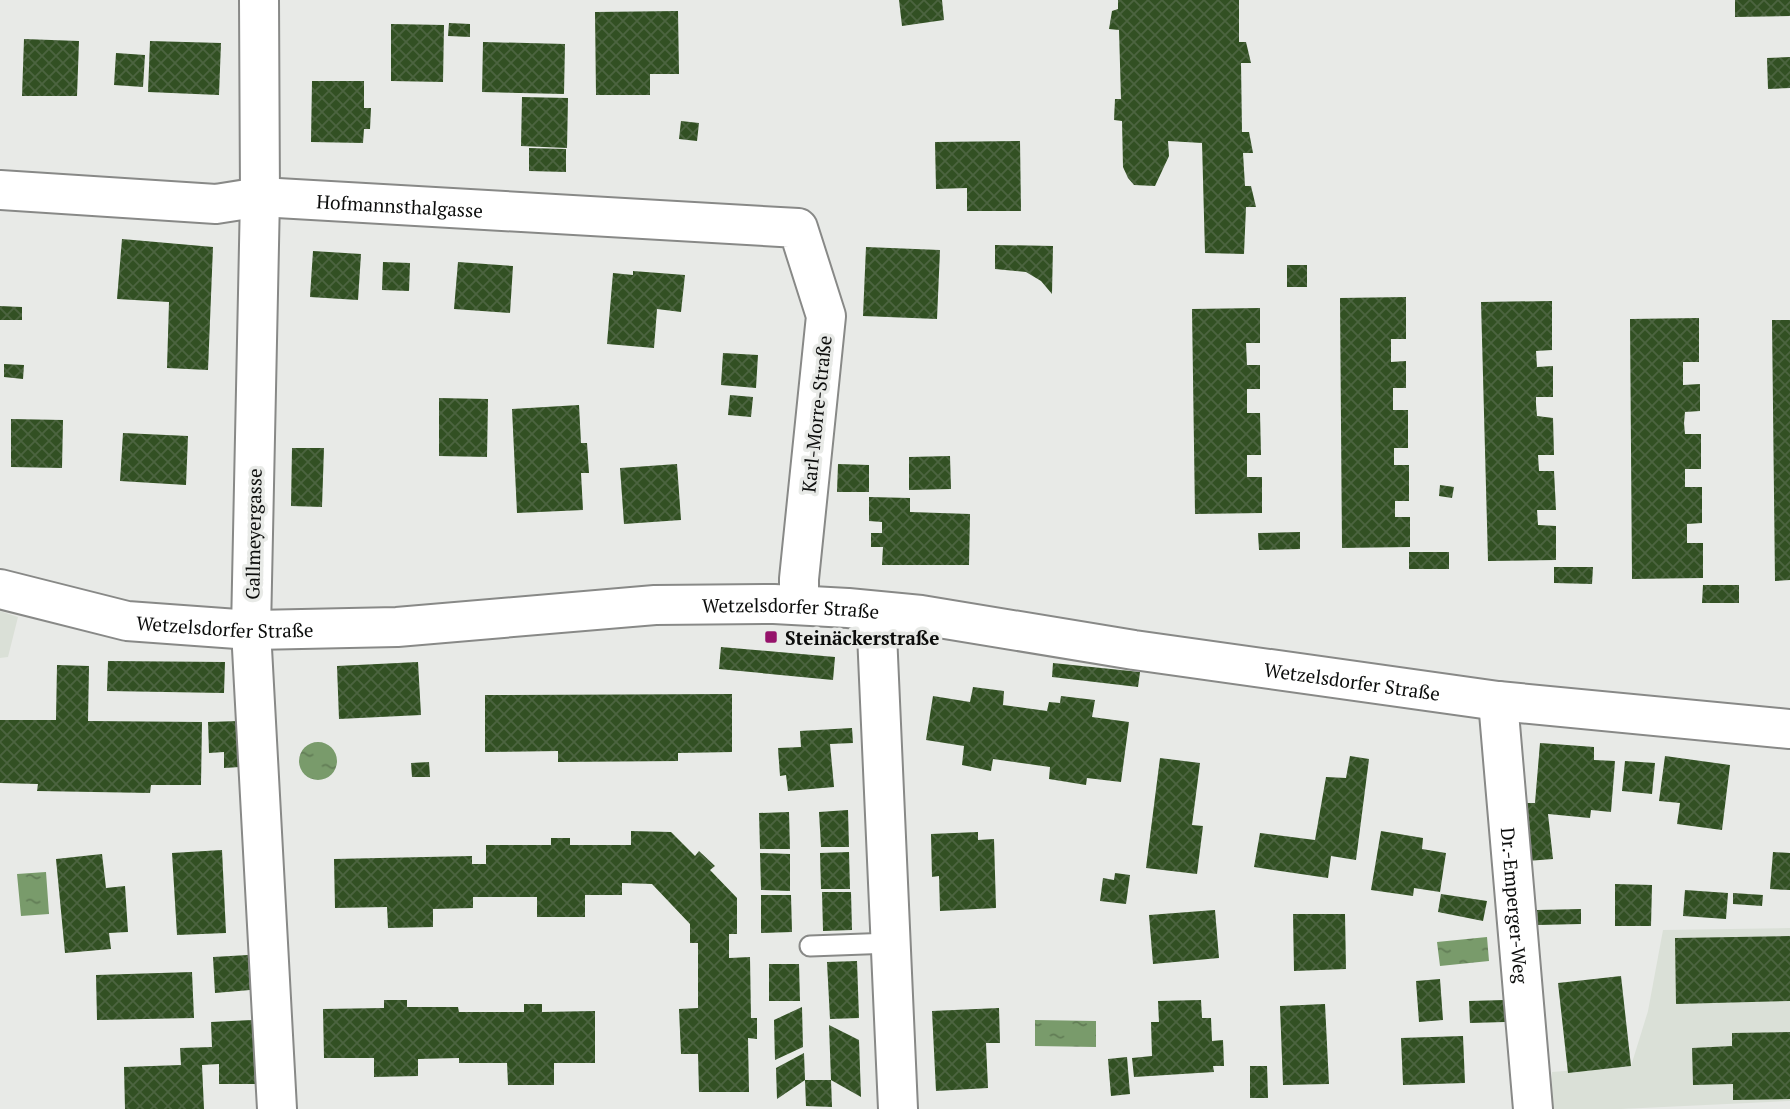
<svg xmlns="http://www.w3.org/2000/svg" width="1790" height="1109" viewBox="0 0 1790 1109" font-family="'PT Serif',serif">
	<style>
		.built { fill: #dae0d7 }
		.water { fill: url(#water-ripples) }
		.building { fill: url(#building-cross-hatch) }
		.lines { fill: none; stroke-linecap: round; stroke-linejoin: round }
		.lane-casing { stroke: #888987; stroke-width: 23 }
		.street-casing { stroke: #888987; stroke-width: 42 }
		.secondary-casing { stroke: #888987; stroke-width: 42 }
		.lane { stroke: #fff; stroke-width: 19 }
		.street { stroke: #fff; stroke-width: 38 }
		.secondary { stroke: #fff; stroke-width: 38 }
		.poi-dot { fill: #95126a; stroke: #e8eae7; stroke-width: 2.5 }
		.labels { text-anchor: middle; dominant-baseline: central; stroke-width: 7; stroke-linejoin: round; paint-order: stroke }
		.street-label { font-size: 19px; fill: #0c0d0c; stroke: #e8eae7 }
		.poi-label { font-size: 19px; font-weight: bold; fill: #0c0d0c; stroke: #e8eae7; text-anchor: start }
	</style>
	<defs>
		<pattern id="water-ripples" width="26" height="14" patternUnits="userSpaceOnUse" patternTransform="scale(1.75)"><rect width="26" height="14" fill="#799b6b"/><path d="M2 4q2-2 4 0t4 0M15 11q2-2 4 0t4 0" fill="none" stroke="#627d56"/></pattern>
		<pattern id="building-cross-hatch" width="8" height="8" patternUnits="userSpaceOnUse" patternTransform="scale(1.75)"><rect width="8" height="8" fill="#325023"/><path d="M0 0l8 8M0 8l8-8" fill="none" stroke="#4c6440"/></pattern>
	</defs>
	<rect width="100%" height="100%" fill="#e8eae7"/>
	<path class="built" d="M0 611 18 617 8 657 0 658Z
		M1790 928V1101L1621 1109H1550L1552 1072 1631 1066 1648 1011 1663 930Z"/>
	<path class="water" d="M299 761a19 19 0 1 1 38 0a19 19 0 1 1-38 0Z
		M46 872 49 914 21 916 17 874Z
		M1487 937 1489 961 1440 966 1437 942Z
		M1035 1020 1096 1021V1047L1035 1046Z"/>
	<path class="building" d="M899 0H942L944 20 902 26Z
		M1118 0H1239V42H1246L1251 63H1241L1242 132H1249L1253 153H1243L1245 186H1251L1256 207H1246L1244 254 1205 253 1202 143 1168 141 1169 156 1155 186 1134 185 1128 178 1123 167 1122 121 1114 120 1115 99H1121L1119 30 1109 29 1112 11 1118 9Z
		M1735 0H1790V16L1735 17Z
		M678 11 679 74H650V95H596L595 12Z
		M449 23 470 24V37L448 36Z
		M391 24 444 25 443 82 391 81Z
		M24 39 79 41 77 96H22Z
		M150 41 221 43 219 95 148 92Z
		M483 42 565 44 564 94 482 92Z
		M116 53 145 55 143 87 114 85Z
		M1790 57V88L1768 89 1767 58Z
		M312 81H364V108H371L370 129H364L363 143 311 142Z
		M522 97 568 98 567 148 521 146Z
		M681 121 699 123 697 141 679 139Z
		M1020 141 1021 211H967V188L936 189 935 142Z
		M529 148 566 149V172L529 171Z
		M122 239 213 247 208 370 167 368 169 302 117 299Z
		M995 245 1053 246 1052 294 1041 281 1026 272 995 269Z
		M866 247 940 250 937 319 863 316Z
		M313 251 361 254 358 300 310 297Z
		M383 262 410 263 409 291 382 290Z
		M458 262 513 266 510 313 454 309Z
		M1287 265H1307V287H1287Z
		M633 271 685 275 681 312 657 309 654 348 607 344 613 273 633 275Z
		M1406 297V339H1391V362L1406 361V388H1393V410H1408V448H1394V465H1409V501H1395V517H1410V547L1342 548 1340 298Z
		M1552 301V350L1536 351 1537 367 1553 366V397H1536V404L1537 416 1553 418 1554 455H1538L1539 471H1554L1556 510H1537L1538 525 1556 526V560L1488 561 1481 302Z
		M0 306 22 307V320H0Z
		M1260 308V343H1246L1247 365H1260V389H1247V413H1260L1261 455H1247V477H1262V513L1195 514 1192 309Z
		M1699 318V362H1683V385L1700 384V411L1685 412 1684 423 1685 434H1701V469H1685V487H1702V523L1687 524V543H1703V578L1632 579 1630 319Z
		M1772 320H1790V580L1775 581Z
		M723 353 758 355 756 388 721 385Z
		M4 364 24 365 23 379 4 377Z
		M730 395 753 397 751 417 728 415Z
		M439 398 488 399 487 457 439 456Z
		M579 405 581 443H587L589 473H581L583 510 517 513 512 409Z
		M11 419 63 420 62 468 11 467Z
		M123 433 188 436 186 485 120 481Z
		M292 448H324L322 507 291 506Z
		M950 456 951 489 909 490V457Z
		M677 464 681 520 624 524 620 468Z
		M838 464 869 465V492H837Z
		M1440 485 1454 487 1452 498 1439 496Z
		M869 497 910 498V512L970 514 969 565H882L883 547H871V533H882V522L869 521Z
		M1300 532V549L1259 550 1258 533Z
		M1409 552H1449V569H1409Z
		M1554 567H1593L1592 584 1554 583Z
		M1703 585H1739V603H1702Z
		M721 647 835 657 833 680 719 669Z
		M108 661 225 662 224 693 107 691Z
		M418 662 421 715 339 719 337 666Z
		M1053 663 1140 672 1138 687 1052 677Z
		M57 665 89 666 88 721 202 722 201 785H151L150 793 37 791 38 784 0 783V720H56Z
		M973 687 1004 691 1003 705 1047 711 1049 702 1060 703 1061 696 1095 700 1092 717 1129 722 1121 782 1087 778 1086 785 1049 779 1050 767 993 759 991 771 962 765 964 746 926 740 933 696 970 702Z
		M732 694V752L678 753V761L558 762V751L485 752V695Z
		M239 721 240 767 224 768V752L209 753 208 722Z
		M852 728 853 743 830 744 834 787 788 791 786 775 780 776 778 748 801 747 800 731Z
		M1540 743 1594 747V760L1615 761 1611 812 1591 810 1590 818 1548 814 1553 859 1527 861 1522 803H1535Z
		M1350 756 1369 759 1356 860 1331 856 1328 878 1254 867 1260 833 1315 840 1326 777 1346 778Z
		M1665 756 1730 765 1722 830 1677 824 1680 803 1659 801Z
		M1160 758 1200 763 1192 825 1203 826 1197 874 1146 868Z
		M1625 761 1655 763 1652 794 1622 791Z
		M429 762 430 777H412L411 763Z
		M848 810 849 847H821L819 812Z
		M789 812 790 849H760L759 813Z
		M631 831 671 832 695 856 699 851 715 866 710 870 737 898V934H729V958L750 957 751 1018H757V1039L748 1038 749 1092H699L698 1054H681L679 1009 698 1008V943H690V924L652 884 622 883V895H585V917H537V897H473V908L433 909V927L388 928 387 907 335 908 334 859 472 856V864H486V845H551V838H570V845H631Z
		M1381 831 1423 838 1422 849 1446 853 1440 892 1414 888 1413 896 1371 890Z
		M978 832V840L994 839 996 908 940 911 939 876 932 877 931 834Z
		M222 850 226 933 177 935 172 853Z
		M849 852 850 889H821L820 853Z
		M1773 852 1790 853V890L1770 889Z
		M760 853 790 854V891L761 890Z
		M102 854 106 888 125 886 128 932 109 933 111 949 65 953 56 859Z
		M1115 873 1130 875 1126 904 1100 901 1103 878 1114 880Z
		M1615 884 1652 885 1651 926H1615Z
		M1685 890 1728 893 1726 919 1683 916Z
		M822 892H851L852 930 823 931Z
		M1733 893 1763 895 1762 906 1733 904Z
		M1441 894 1487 901 1483 921 1438 912Z
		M761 895H791L792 932 761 933Z
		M1581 909V924L1538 925 1537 910Z
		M1215 910 1219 958 1153 964 1149 915Z
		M1293 914H1345L1346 969 1294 971Z
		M1790 936V1001L1676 1004 1675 938Z
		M248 955 250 990 215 993 213 957Z
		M857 961 859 1018 830 1019 827 962Z
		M769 964H799L800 1001H769Z
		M192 972 194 1018 97 1020 96 975Z
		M1621 976 1631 1066 1568 1073 1558 983Z
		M1440 979 1443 1020 1419 1022 1416 981Z
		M384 1000H407V1007H458L459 1012H524V1004H542V1012L595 1011V1063H554V1085H508L507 1063H459V1058L418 1059V1076L374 1077V1058H324L323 1009 384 1008Z
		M1201 1000 1202 1018H1211L1212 1041 1223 1040 1224 1066H1213L1214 1072 1134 1077 1132 1058 1152 1056 1151 1022H1159L1158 1001Z
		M1505 1000V1022L1470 1023 1469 1001Z
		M1325 1004 1329 1084 1283 1085 1280 1006Z
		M802 1007 803 1047 775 1060 774 1020Z
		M999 1008 1000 1043H986L988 1088 936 1091 932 1011Z
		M252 1020 255 1084H219V1064L202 1065 204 1109H125L124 1067 181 1065 180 1048 212 1047 211 1022Z
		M829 1025 859 1040 861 1097 831 1080Z
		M1790 1032V1099L1733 1100V1084L1693 1085 1692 1048 1732 1046V1033Z
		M1463 1036 1465 1083 1403 1085 1401 1038Z
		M804 1053 805 1080 777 1099 776 1068Z
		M1127 1057 1130 1094 1111 1096 1108 1059Z
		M1250 1066H1267L1268 1098H1250Z
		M805 1080H831L832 1107 806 1106Z"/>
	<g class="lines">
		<defs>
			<path id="lane" d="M810 946 892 943"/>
			<g id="street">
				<path d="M259 0 260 197 251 630 277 1109"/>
				<path id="s1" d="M0 190 216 204 260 197 798 228 826 316 799 579V604"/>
				<path d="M876 611 898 1109"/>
				<path id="s2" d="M1498 701 1533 1109"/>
			</g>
			<g id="secondary">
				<path id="s3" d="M0 589 127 621 251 630 397 627 655 605 774 604 848 608 921 615 1134 650 1498 701 1790 729"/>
			</g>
		</defs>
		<use href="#lane" class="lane-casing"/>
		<use href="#street" class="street-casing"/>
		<use href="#secondary" class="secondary-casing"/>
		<use href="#lane" class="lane"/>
		<use href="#street" class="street"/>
		<use href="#secondary" class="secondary"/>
	</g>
	<rect class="poi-dot" x="764" y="630" width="14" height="14" rx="3.5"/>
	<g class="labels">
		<g class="street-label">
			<text stroke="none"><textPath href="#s1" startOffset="401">Hofmannsthalgasse</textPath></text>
			<text transform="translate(816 414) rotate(-84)">Karl-Morre-Straße</text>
			<text transform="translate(253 534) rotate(-89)">Gallmeyergasse</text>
			<text stroke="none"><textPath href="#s3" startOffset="796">Wetzelsdorfer Straße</textPath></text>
			<text stroke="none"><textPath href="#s3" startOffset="229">Wetzelsdorfer Straße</textPath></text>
			<text stroke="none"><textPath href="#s3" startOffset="1363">Wetzelsdorfer Straße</textPath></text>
			<text stroke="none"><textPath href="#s2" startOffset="205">Dr.-Emperger-Weg</textPath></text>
		</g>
		<g class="poi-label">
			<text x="785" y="637">Steinäckerstraße</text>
		</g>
	</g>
</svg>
